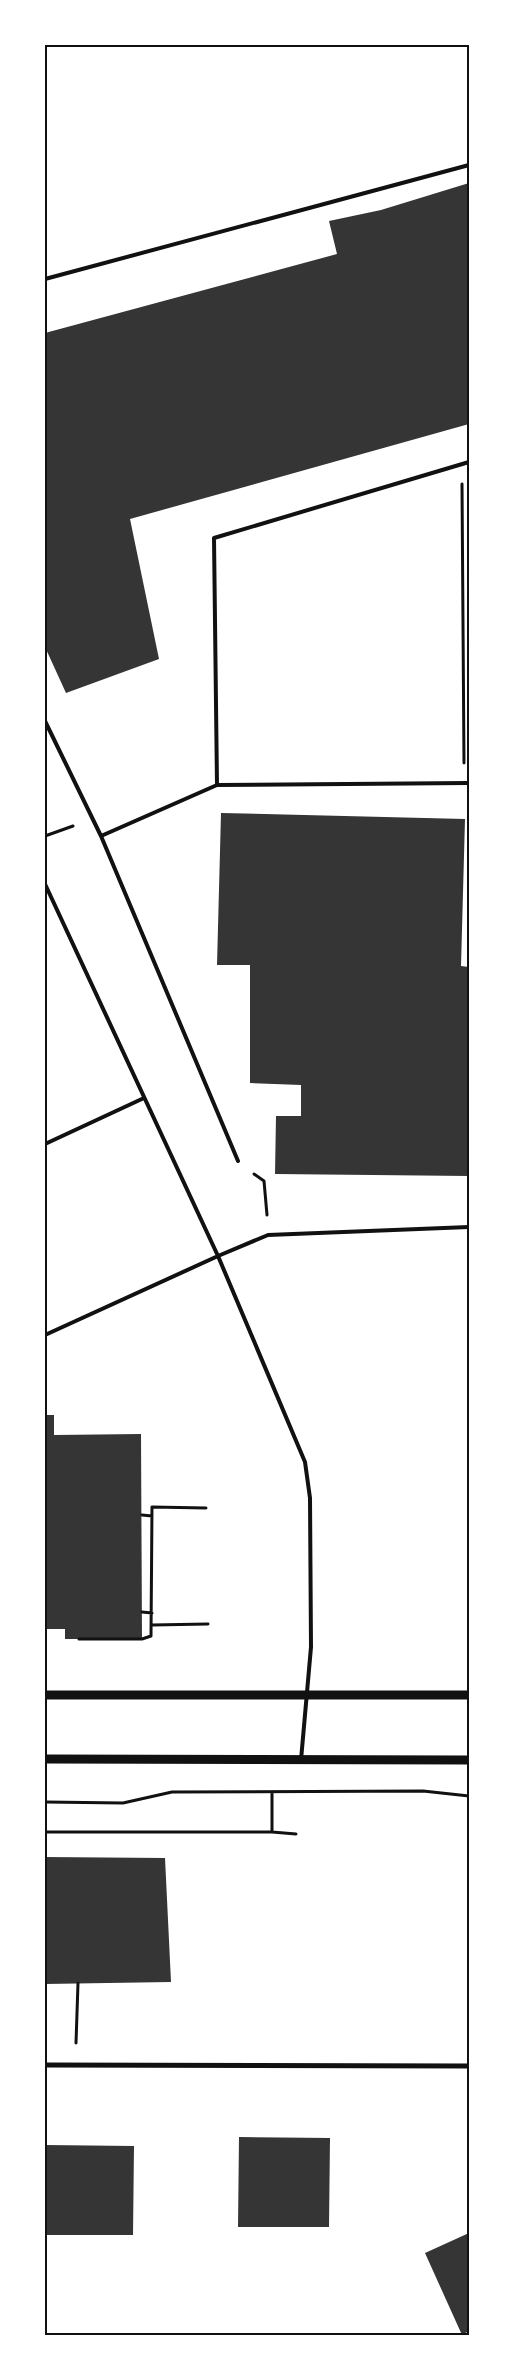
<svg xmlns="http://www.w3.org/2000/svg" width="514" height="2380" viewBox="0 0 514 2380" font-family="Rubik,sans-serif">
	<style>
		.building { fill: #353535 }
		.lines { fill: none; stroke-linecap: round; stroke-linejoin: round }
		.path { stroke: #111; stroke-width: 3 }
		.service { stroke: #111; stroke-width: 4 }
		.minor { stroke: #111; stroke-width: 5 }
		.tertiary { stroke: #111; stroke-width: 9 }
		.neatline { fill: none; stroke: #111; stroke-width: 2 }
	</style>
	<rect width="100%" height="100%" fill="#fff"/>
	<path class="building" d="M469 183V424L130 519 159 659 66 693 45 647V333L337 254 329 221 381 210Z
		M221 813 465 819 461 966 469 967V1176L275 1174 276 1116H301V1085L250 1083V965H217Z
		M45 1415H54V1435L141 1434 142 1639H65V1629H45Z
		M45 1857 165 1858 171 1982 45 1984Z
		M239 2137 330 2138 329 2227H238Z
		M45 2145 134 2146 133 2235H45Z
		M469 2233V2331L462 2335 425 2253Z"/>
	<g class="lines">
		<path class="path" d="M462 484 464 763
			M45 836 73 826
			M254 1174 264 1181 267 1215
			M142 1515 152 1516
			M142 1612 152 1613
			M152 1625 208 1624
			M79 1639H142L151 1636 152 1507 206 1508
			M272 1792V1832
			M45 1802 123 1803 172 1792 423 1791 469 1796
			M45 1832H272L296 1834
			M76 2043 78 1983"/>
		<path class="service" d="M45 279 469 165
			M45 721 101 836 238 1161
			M217 785 214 538 469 462
			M101 836 217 785 469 783
			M45 884 218 1256 305 1462 310 1498 311 1647 301 1760
			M45 1144 144 1098
			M45 1335 218 1256 268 1235 469 1227"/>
		<path class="minor" d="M45 2065 469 2066"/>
		<path class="tertiary" d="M45 1695H469
			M45 1759 469 1760"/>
	</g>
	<rect width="514" height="2380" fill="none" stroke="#ffffff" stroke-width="92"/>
	<rect x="46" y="46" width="422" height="2288" class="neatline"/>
</svg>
